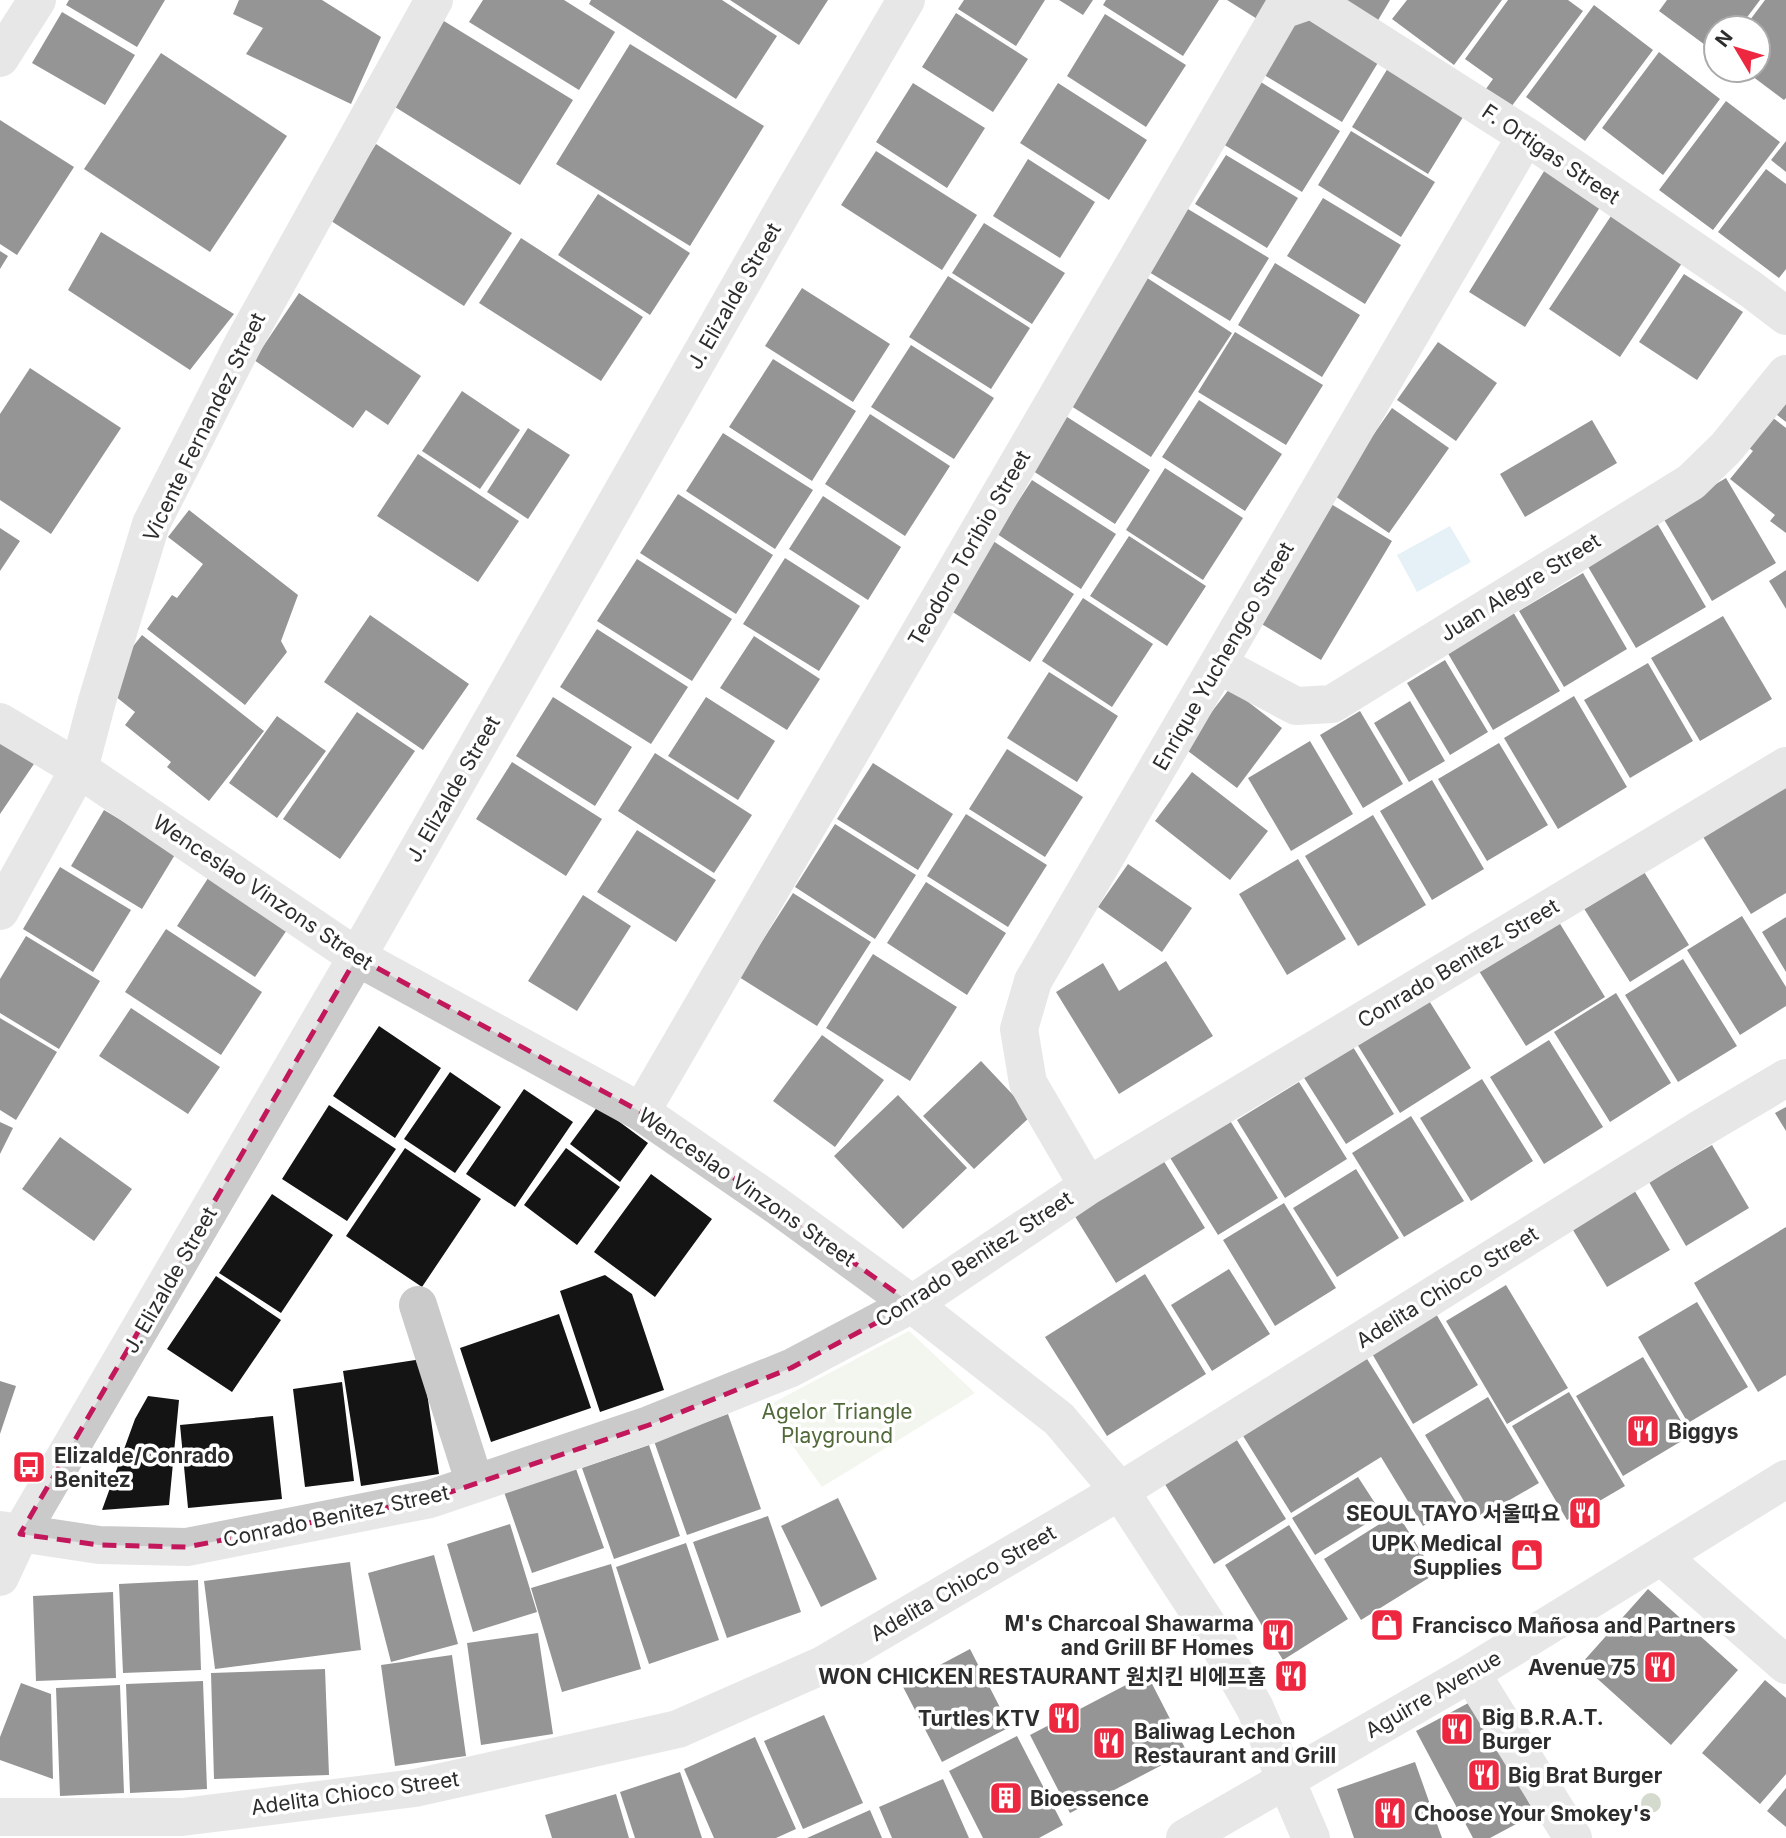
<svg xmlns="http://www.w3.org/2000/svg" width="1786" height="1838" viewBox="0 0 1786 1838" font-family="Inter,'Noto Sans KR',sans-serif">
	<style>
		.green { fill: #e4ebda }
		.water { fill: #c5dfec }
		.building { fill: #141414 }
		.lines { fill: none; stroke-linecap: round; stroke-linejoin: round }
		.minor { stroke: #cacaca; stroke-width: 38 }
		.tree { fill: #a0ad92 }
		.marked { fill: none; stroke: #c2185b; stroke-width: 5; stroke-dasharray: 14 9; stroke-linejoin: round }
		.labels { text-anchor: middle; dominant-baseline: central; stroke-width: 7; stroke-linejoin: round; paint-order: stroke }
		.street-label { font-size: 21px; fill: #2d2d2d; stroke: #fff }
		.park-label { font-size: 21px; fill: #526a39; stroke: #fff }
		.poi-label { font-size: 21px; font-weight: bold; fill: #2d2d2d; stroke: #fff; text-anchor: start }
	</style>
	<rect width="100%" height="100%" fill="#fff"/>
	<path class="green" d="M909 1331 975 1393 822 1487 765 1407Z"/>
	<path class="water" d="M1450 526 1471 562 1417 592 1397 555Z"/>
	<path class="building" d="M69 0H165L137 47 66 5Z
		M239 0H322L381 37 351 104 246 54 263 28 233 14Z
		M483 0H564L615 32 579 90 469 22Z
		M591 0H722L777 36 736 99 589 4Z
		M730 0H828L799 45Z
		M964 0H1045L1016 46 958 9Z
		M1059 0H1093L1083 15Z
		M1106 0H1219L1183 56 1103 5Z
		M1227 0H1277L1262 22Z
		M1330 0H1390L1374 27Z
		M1407 0H1502L1454 65 1392 19Z
		M1508 0H1568L1583 11 1508 111 1483 93 1493 79 1465 59Z
		M1667 0H1760L1739 28H1716V53L1659 11Z
		M1765 0H1786V98L1784 100 1744 70H1758V28H1744Z
		M1594 5 1653 50 1585 141 1526 97Z
		M1293 9 1379 61 1342 122 1256 70Z
		M62 12 135 55 105 105 32 63Z
		M956 13 1028 59 993 112 922 67Z
		M1105 14 1186 65 1146 127 1067 76Z
		M439 18 573 100 520 185 387 102Z
		M630 44 764 126 690 246 556 164Z
		M1659 52 1720 99 1663 175 1602 128Z
		M161 53 287 136 210 252 84 169Z
		M1391 63 1468 109 1428 174 1352 127Z
		M1256 79 1340 131 1302 192 1218 141Z
		M913 83 985 128 947 188 876 142Z
		M1058 83 1147 140 1109 200 1020 143Z
		M1726 101 1780 142 1713 230 1659 190Z
		M0 120 74 167 17 255 0 244Z
		M1351 131 1435 182 1401 237 1318 185Z
		M1786 141V172L1771 160Z
		M376 144 512 233 464 306 328 219Z
		M876 151 977 215 942 270 841 205Z
		M1226 155 1298 198 1267 248 1195 204Z
		M1028 159 1095 202 1060 258 993 216Z
		M1546 168 1602 204 1525 327 1469 292Z
		M1766 169 1786 184V269L1779 278 1718 232Z
		M598 194 690 253 650 315 558 255Z
		M1323 198 1401 245 1365 304 1287 256Z
		M1183 206 1269 258 1230 321 1144 269Z
		M1615 210 1686 257 1620 357 1549 309Z
		M984 223 1065 273 1032 324 952 273Z
		M101 232 234 314 190 370 68 290Z
		M521 238 643 317 601 381 479 303Z
		M0 251 8 256 0 269Z
		M1275 263 1360 315 1322 377 1238 325Z
		M1138 272 1232 333 1151 457 1057 397Z
		M1684 274 1743 312 1697 380 1639 342Z
		M948 276 1030 328 991 389 909 337Z
		M802 288 890 344 853 402 765 346Z
		M299 293 421 376 388 425 366 410 353 428 254 360Z
		M1235 332 1323 385 1286 445 1198 392Z
		M1438 342 1497 383 1456 441 1397 400Z
		M911 345 994 398 954 459 871 407Z
		M773 359 856 411 812 481 729 427Z
		M30 368 121 428 51 534 0 500V414Z
		M1786 383V422L1767 407Z
		M462 391 520 430 480 489 422 451Z
		M1199 400 1282 454 1245 511 1162 457Z
		M1759 407 1786 428V533L1770 521 1775 515 1730 479 1753 451 1735 437Z
		M1392 408 1449 448 1389 533 1332 494Z
		M870 414 950 466 905 536 825 484Z
		M1064 415 1150 470 1115 524 1030 469Z
		M1592 420 1617 463 1525 517 1500 474Z
		M528 428 570 455 528 519 487 492Z
		M723 433 813 490 775 549 686 491Z
		M418 454 519 521 478 582 377 516Z
		M1165 468 1243 518 1203 580 1126 530Z
		M1726 478 1776 563 1712 601 1662 516Z
		M1032 480 1116 534 1081 589 997 534Z
		M678 494 773 555 736 614 640 553Z
		M823 496 901 547 868 600 789 549Z
		M1331 504 1392 541 1321 660 1260 623Z
		M189 510 298 595 281 641 287 652 245 705 147 629 172 595 177 598 203 564 168 537Z
		M1657 523 1706 607 1636 648 1587 565Z
		M0 528 20 541 0 571Z
		M1129 536 1206 586 1167 646 1090 596Z
		M990 539 1074 594 1030 662 945 607Z
		M785 558 860 606 819 671 743 624Z
		M637 559 732 619 692 681 597 621Z
		M1786 570V609L1769 581Z
		M1583 573 1627 649 1564 687 1519 611Z
		M1083 598 1153 644 1112 707 1042 661Z
		M1509 605 1560 691 1493 730 1443 645Z
		M370 615 469 684 423 750 324 682Z
		M1723 616 1772 699 1700 741 1651 658Z
		M597 629 688 687 651 744 560 687Z
		M142 635 264 731 209 801 167 767 171 762 125 725 135 712 115 696 113 672Z
		M754 636 820 679 787 730 720 688Z
		M1445 660 1488 732 1450 755 1407 683Z
		M1648 663 1693 741 1630 778 1584 700Z
		M1049 672 1118 716 1077 782 1007 738Z
		M1230 688 1282 728 1237 788 1184 748Z
		M1574 696 1627 787 1558 829 1504 738Z
		M553 697 632 747 595 806 516 756Z
		M706 697 775 741 738 800 668 756Z
		M1410 701 1445 761 1409 782 1374 723Z
		M1360 711 1403 784 1363 808 1320 735Z
		M357 712 415 751 340 859 283 819Z
		M277 716 326 751 277 818 229 783Z
		M0 732 38 758 0 814Z
		M1310 741 1353 814 1291 851 1248 778Z
		M1499 743 1548 825 1487 861 1438 779Z
		M1007 749 1083 797 1045 857 969 809Z
		M655 753 752 815 714 873 618 811Z
		M512 762 602 819 566 876 476 819Z
		M873 763 953 814 918 870 837 819Z
		M1192 772 1268 831 1230 880 1155 821Z
		M1786 778V893L1751 914 1700 832Z
		M1432 780 1484 869 1432 900 1380 811Z
		M104 810 176 853 142 909 71 866Z
		M966 814 1047 865 1008 927 927 876Z
		M1373 815 1426 905 1358 946 1305 856Z
		M835 824 916 875 875 939 795 887Z
		M637 830 716 880 676 942 597 892Z
		M1298 859 1346 939 1287 975 1239 894Z
		M1638 862 1689 945 1630 982 1578 899Z
		M1128 864 1192 908 1162 952 1098 907Z
		M60 867 131 910 93 972 23 929Z
		M212 872 291 924 255 977 177 926Z
		M926 882 1006 933 967 995 887 943Z
		M793 893 871 942 817 1026 739 977Z
		M583 895 631 926 577 1011 528 981Z
		M1554 914 1605 997 1526 1046 1474 963Z
		M1742 916 1786 987V1006L1740 1035 1687 950Z
		M1786 917V972L1762 932Z
		M166 929 262 992 221 1055 125 992Z
		M26 936 100 981 59 1049 0 1013V979Z
		M873 954 957 1007 910 1081 826 1028Z
		M1683 959 1737 1046 1678 1082 1625 995Z
		M1166 961 1213 1036 1119 1094 1056 992 1103 963 1119 991Z
		M1423 991 1471 1068 1400 1113 1352 1036Z
		M1616 993 1671 1083 1610 1122 1554 1032Z
		M131 1008 220 1067 188 1114 99 1056Z
		M0 1018 57 1052 16 1120 0 1110Z
		M379 1026 441 1068 395 1138 333 1096Z
		M822 1035 884 1080 835 1147 773 1101Z
		M1549 1040 1603 1127 1544 1164 1490 1077Z
		M1350 1042 1394 1114 1346 1144 1301 1073Z
		M981 1061 1032 1115 974 1169 923 1116Z
		M450 1072 501 1107 455 1173 404 1139Z
		M1482 1079 1533 1161 1471 1201 1420 1118Z
		M1299 1082 1347 1159 1285 1198 1237 1120Z
		M524 1089 573 1122 515 1207 466 1174Z
		M898 1095 967 1168 903 1229 834 1156Z
		M329 1105 396 1149 347 1221 282 1179Z
		M598 1106 648 1143 620 1182 570 1144Z
		M1786 1107V1131L1775 1113Z
		M1411 1116 1464 1201 1404 1237 1352 1153Z
		M1229 1119 1278 1198 1218 1235 1169 1156Z
		M0 1122 13 1128 0 1154Z
		M60 1137 132 1189 94 1241 22 1189Z
		M1712 1145 1749 1208 1686 1246 1649 1182Z
		M405 1148 481 1199 422 1287 346 1236Z
		M566 1148 620 1187 577 1245 524 1205Z
		M1160 1155 1205 1228 1116 1283 1071 1210Z
		M1356 1169 1399 1238 1337 1277 1293 1208Z
		M651 1174 712 1219 655 1297 594 1252Z
		M1633 1188 1670 1250 1607 1287 1570 1225Z
		M272 1194 333 1235 281 1313 219 1273Z
		M1284 1203 1336 1288 1275 1326 1223 1240Z
		M1786 1227V1375L1758 1392 1694 1283Z
		M1229 1269 1270 1334 1212 1371 1171 1305Z
		M1145 1274 1206 1374 1107 1436 1045 1337Z
		M605 1275 632 1294 664 1390 600 1412 560 1291Z
		M216 1276 281 1320 232 1392 167 1349Z
		M1506 1285 1568 1388 1507 1424 1446 1321Z
		M1697 1302 1748 1387 1688 1423 1638 1337Z
		M1432 1307 1478 1385 1413 1424 1367 1345Z
		M559 1314 591 1408 491 1442 460 1348Z
		M1364 1354 1458 1505 1423 1526 1381 1457 1291 1513 1240 1431Z
		M1643 1357 1690 1436 1623 1476 1576 1396Z
		M422 1359 439 1474 361 1486 343 1371Z
		M0 1381 16 1386 0 1434Z
		M342 1382 354 1481 305 1487 293 1389Z
		M1569 1392 1625 1486 1567 1520 1512 1426Z
		M148 1396 179 1400 169 1505 102 1510 135 1419Z
		M1488 1397 1539 1483 1475 1520 1425 1435Z
		M728 1414 761 1509 687 1535 654 1441Z
		M273 1416 282 1499 188 1508 180 1425Z
		M1230 1429 1286 1519 1214 1564 1158 1473Z
		M649 1445 680 1536 614 1559 582 1468Z
		M575 1466 604 1548 532 1573 504 1492Z
		M1358 1477 1382 1514 1315 1555 1292 1518Z
		M838 1498 877 1579 821 1607 781 1526Z
		M1397 1513 1435 1574 1361 1620 1324 1559Z
		M768 1516 801 1612 727 1638 693 1542Z
		M510 1524 537 1612 473 1632 447 1544Z
		M1289 1525 1348 1619 1283 1660 1225 1565Z
		M686 1543 719 1640 649 1664 616 1567Z
		M434 1555 458 1644 391 1662 368 1573Z
		M350 1562 361 1650 215 1669 204 1581Z
		M611 1564 641 1669 562 1692 531 1588Z
		M198 1580 201 1670 123 1673 119 1584Z
		M1648 1589 1738 1670 1671 1745 1581 1664Z
		M113 1592 116 1678 36 1681 33 1596Z
		M538 1633 553 1734 481 1745 467 1643Z
		M970 1649 1010 1727 942 1762 902 1685Z
		M452 1655 466 1756 395 1766 381 1665Z
		M325 1669 329 1775 214 1779 211 1673Z
		M1147 1674 1187 1752 1070 1813 1030 1735Z
		M1765 1680 1786 1698V1774L1760 1804 1702 1753Z
		M203 1681 207 1789 130 1793 126 1684Z
		M21 1683 51 1694 53 1779 0 1760V1737Z
		M120 1685 124 1793 60 1796 56 1688Z
		M1474 1700 1535 1814 1490 1838H1473L1416 1731Z
		M824 1715 863 1803 803 1829 764 1741Z
		M1017 1736 1063 1825 1039 1838H983L949 1771Z
		M755 1737 796 1829 776 1838H714L684 1769Z
		M1415 1762 1442 1838H1354L1337 1789Z
		M680 1772 702 1838H635L620 1792Z
		M943 1779 969 1838H892L879 1807Z
		M1786 1788V1827L1767 1811Z
		M616 1794 629 1838H552L545 1815Z
		M870 1810 882 1838H807Z"/>
	<g class="lines">
		<path class="minor" d="M1312 0 1526 136 1752 290 1786 316
			M0 58 37 0
			M1219 665 1296 706 1332 704 1691 482 1726 448 1786 374
			M0 722 79 769 357 957 641 1112 776 1205 912 1304 1059 1419 1120 1491 1210 1629 1255 1708 1311 1838
			M0 911 79 769 97 701 151 524 244 342 434 0
			M641 1112 1282 10 1311 0
			M1088 1186 1028 1083 1019 1029 1033 981 1526 136
			M418 1305 475 1484
			M0 1530 99 1545 187 1547 430 1499 649 1425 791 1368 912 1304 1088 1186 1786 766
			M1662 1557 1786 1665
			M0 1577 20 1534 357 957 789 200 906 0
			M1471 1673 1573 1838
			M0 1817H182L415 1788 678 1729 823 1665 1120 1491 1700 1129 1786 1078
			M1185 1838 1471 1673 1786 1479"/>
	</g>
	<circle class="tree" cx="1651" cy="1803" r="10"/>
	<path d="M0 0H1786V1838H0ZM357 957 641 1112 912 1304 791 1368 649 1425 430 1499 187 1547 99 1545 20 1534Z" fill="#fff" fill-opacity=".55" fill-rule="evenodd"/>
	<path class="marked" d="M357 957 641 1112 912 1304 791 1368 649 1425 430 1499 187 1547 99 1545 20 1534Z"/>
	<defs>
		<symbol id="restaurant-square" viewBox="-11 -11 22 22"><rect x="-9" y="-9" width="18" height="18" rx="4" fill="#ec273f" stroke="#fff"/><path d="M-5-6h1v4h1v-4h1v4h1v-4h1v5L-1.5 .5V6h-2V.5L-5-1ZM5-6V6H3V1.5H1.5Q1.5-4 5-6Z" fill="#fff"/></symbol>
		<symbol id="bus-square" viewBox="-11 -11 22 22"><rect x="-9" y="-9" width="18" height="18" rx="4" fill="#ec273f" stroke="#fff"/><path d="M-5-6H5V4H4V6H2V4H-2V6H-4V4H-5ZM-3.5-4V0h7V-4ZM-3.5 1.2v1.5H-2V1.2ZM2 1.2v1.5H3.5V1.2Z" fill="#fff"/></symbol>
		<symbol id="shop-square" viewBox="-11 -11 22 22"><rect x="-9" y="-9" width="18" height="18" rx="4" fill="#ec273f" stroke="#fff"/><path d="M-5-2.5h2.3a2.7 3.5 0 0 1 5.4 0H5L5.5 6h-11ZM-1.5-2.5h3a1.5 2.3 0 0 0-3 0Z" fill="#fff"/></symbol>
		<symbol id="building-square" viewBox="-11 -11 22 22"><rect x="-9" y="-9" width="18" height="18" rx="4" fill="#ec273f" stroke="#fff"/><path d="M-4-6H4V6H1V3H-1V6H-4ZM-2.5-4.3h1.7v1.8h-1.7ZM.8-4.3h1.7v1.8H.8ZM-2.5-1h1.7V.8h-1.7ZM.8-1h1.7V.8H.8Z" fill="#fff"/></symbol>
	</defs>
	<g fill-rule="evenodd">
		<use href="#restaurant-square" x="1624" y="1412" width="38" height="38"/>
		<use href="#bus-square" x="10" y="1448" width="38" height="38"/>
		<use href="#restaurant-square" x="1566" y="1494" width="38" height="38"/>
		<use href="#shop-square" x="1508" y="1536" width="38" height="38"/>
		<use href="#shop-square" x="1368" y="1606" width="38" height="38"/>
		<use href="#restaurant-square" x="1259" y="1616" width="38" height="38"/>
		<use href="#restaurant-square" x="1641" y="1648" width="38" height="38"/>
		<use href="#restaurant-square" x="1272" y="1657" width="38" height="38"/>
		<use href="#restaurant-square" x="1045" y="1699" width="38" height="38"/>
		<use href="#restaurant-square" x="1438" y="1710" width="38" height="38"/>
		<use href="#restaurant-square" x="1090" y="1724" width="38" height="38"/>
		<use href="#restaurant-square" x="1465" y="1756" width="38" height="38"/>
		<use href="#building-square" x="987" y="1779" width="38" height="38"/>
		<use href="#restaurant-square" x="1371" y="1794" width="38" height="38"/>
	</g>
	<g class="labels">
		<g class="street-label">
			<text transform="translate(1551 154) rotate(34)">F. Ortigas Street</text>
			<text transform="translate(734 296) rotate(-60)">J. Elizalde Street</text>
			<text transform="translate(204 427) rotate(-64)">Vicente Fernandez Street</text>
			<text transform="translate(969 548) rotate(-60)">Teodoro Toribio Street</text>
			<text transform="translate(1520 587) rotate(-32)">Juan Alegre Street</text>
			<text transform="translate(1223 656) rotate(-60)">Enrique Yuchengco Street</text>
			<text transform="translate(453 789) rotate(-60)">J. Elizalde Street</text>
			<text transform="translate(263 892) rotate(34)">Wenceslao Vinzons Street</text>
			<text transform="translate(1458 963) rotate(-31)">Conrado Benitez Street</text>
			<text transform="translate(747 1187) rotate(35)">Wenceslao Vinzons Street</text>
			<text transform="translate(974 1259) rotate(-33)">Conrado Benitez Street</text>
			<text transform="translate(170 1280) rotate(-60)">J. Elizalde Street</text>
			<text transform="translate(1447 1287) rotate(-32)">Adelita Chioco Street</text>
			<text transform="translate(336 1516) rotate(-12)">Conrado Benitez Street</text>
			<text transform="translate(963 1583) rotate(-30)">Adelita Chioco Street</text>
			<text transform="translate(1433 1694) rotate(-30)">Aguirre Avenue</text>
			<text transform="translate(355 1793) rotate(-8)">Adelita Chioco Street</text>
		</g>
		<g class="park-label">
			<text x="837" y="1411">Agelor Triangle<tspan x="837" dy="24">Playground</tspan></text>
		</g>
		<g class="poi-label">
			<text x="1668" y="1431">Biggys</text>
			<text x="54" y="1455">Elizalde/Conrado<tspan x="54" dy="24">Benitez</tspan></text>
			<text x="1560" y="1513" text-anchor="end">SEOUL TAYO 서울따요</text>
			<text x="1502" y="1543" text-anchor="end">UPK Medical<tspan x="1502" dy="24">Supplies</tspan></text>
			<text x="1254" y="1623" text-anchor="end">M's Charcoal Shawarma<tspan x="1254" dy="24">and Grill BF Homes</tspan></text>
			<text x="1412" y="1625">Francisco Mañosa and Partners</text>
			<text x="1636" y="1667" text-anchor="end">Avenue 75</text>
			<text x="1266" y="1676" text-anchor="end">WON CHICKEN RESTAURANT 원치킨 비에프홈</text>
			<text x="1482" y="1717">Big B.R.A.T.<tspan x="1482" dy="24">Burger</tspan></text>
			<text x="1040" y="1718" text-anchor="end">Turtles KTV</text>
			<text x="1134" y="1731">Baliwag Lechon<tspan x="1134" dy="24">Restaurant and Grill</tspan></text>
			<text x="1508" y="1775">Big Brat Burger</text>
			<text x="1030" y="1798">Bioessence</text>
			<text x="1414" y="1813">Choose Your Smokey's</text>
		</g>
	</g>
	<g transform="translate(1737 49) rotate(308)"><circle r="33" fill="#ffffff" stroke="#ababab" stroke-width="2"/>
	<path d="M0-5L12 26L0 18L-12 26Z" fill="#ec273f"/>
	<text y="-10" font-size="19" font-weight="bold" text-anchor="middle" fill="#2d2d2d">N</text>
	</g>
</svg>
